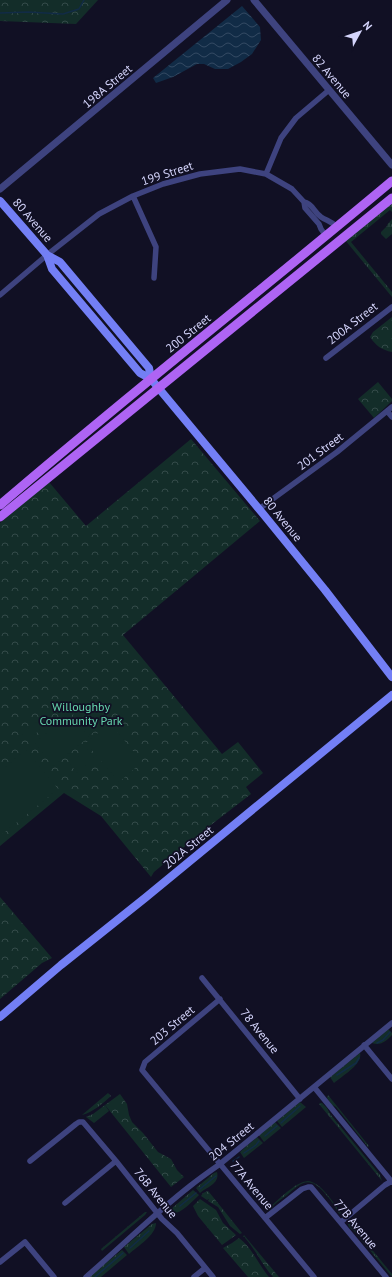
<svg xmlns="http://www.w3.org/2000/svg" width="392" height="1277" viewBox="0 0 392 1277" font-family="'PT Sans',sans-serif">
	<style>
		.grass { fill: url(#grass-tufts) }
		.forest { fill: url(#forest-crowns) }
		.garden { fill: #132d29 }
		.water { fill: url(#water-waves) }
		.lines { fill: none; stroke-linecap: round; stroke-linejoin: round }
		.stream { stroke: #112b46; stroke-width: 1.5 }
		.minor { stroke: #3e437f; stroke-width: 5.5 }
		.tertiary { stroke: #3e437f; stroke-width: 7 }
		.secondary { stroke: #737ff5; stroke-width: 8 }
		.primary { stroke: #ae64f4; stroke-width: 9 }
		.labels { text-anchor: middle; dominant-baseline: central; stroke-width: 3.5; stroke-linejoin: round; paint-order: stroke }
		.street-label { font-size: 12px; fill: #d5d5fc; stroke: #111024 }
		.park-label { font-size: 12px; fill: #66d7ae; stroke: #111024 }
	</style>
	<defs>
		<pattern id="grass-tufts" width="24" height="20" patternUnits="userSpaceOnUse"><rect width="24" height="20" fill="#132d29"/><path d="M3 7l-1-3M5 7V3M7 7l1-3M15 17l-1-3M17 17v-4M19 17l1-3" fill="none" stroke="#344b49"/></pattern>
		<pattern id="forest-crowns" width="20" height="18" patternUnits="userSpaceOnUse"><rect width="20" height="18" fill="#132d29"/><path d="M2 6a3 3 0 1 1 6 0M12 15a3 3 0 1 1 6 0" fill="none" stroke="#344b49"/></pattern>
		<pattern id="water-waves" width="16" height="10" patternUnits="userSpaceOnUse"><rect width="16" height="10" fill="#112b46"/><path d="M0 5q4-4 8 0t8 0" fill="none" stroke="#334962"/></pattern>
	</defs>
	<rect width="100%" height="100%" fill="#111024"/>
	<path class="grass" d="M392 201V212L390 210 351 242 392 292V297L345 240Z
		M392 219V234L386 239 381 234V232L387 226V225Z
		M388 1029 392 1033V1035C386 1041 381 1046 372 1043Z
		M360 1053C363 1064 342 1076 334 1083L330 1077Z
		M108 1093 111 1096C102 1104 93 1112 82 1115Z
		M328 1095 369 1146 368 1147 336 1107 332 1105 327 1098Z
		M300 1102 306 1107 282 1127 277 1121Z
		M320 1103H322L327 1108 330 1114 380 1175 382 1181 319 1104Z
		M105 1105 109 1111 94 1123 86 1117 93 1114Z
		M275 1122 281 1128 264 1142 259 1135Z
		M257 1137 263 1143 244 1158 240 1152Z
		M217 1172C220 1184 207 1187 200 1193L196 1188 214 1173Z
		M308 1181C322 1183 332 1202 341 1212L340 1214C337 1212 337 1210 335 1207 331 1200 323 1190 316 1185 305 1177 295 1188 287 1195 283 1198 278 1201 274 1205 272 1208 272 1210 268 1211V1209C278 1200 295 1182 308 1181Z
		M193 1190 199 1195 197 1197C189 1204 179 1217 168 1212L170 1210Z
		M145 1212H147L145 1215 102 1251 101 1249Z
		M156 1223C156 1235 138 1246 129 1254L124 1247 152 1224Z
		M348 1224H351L392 1274V1277L354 1231 349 1227Z
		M122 1250 127 1255 101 1277H88L99 1268 100 1269 101 1267Z"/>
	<path class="forest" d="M0 0H98L76 24 0 21Z
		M392 317V352C382 350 376 346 370 337L373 332Z
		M378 382 392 399V401L374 418 358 399Z
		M191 439 260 521 123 635 222 754 238 742 263 773 246 787 251 794 207 828 154 872 151 877 101 816 64 793 0 846V523L49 482 86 526Z
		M0 897 52 958 42 963 0 999Z
		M120 1094 127 1104 129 1115 132 1122 143 1133 158 1152 171 1159 177 1170 184 1177 171 1187 105 1105Z
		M208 1191 209 1192 242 1233 240 1234 230 1226 218 1207 208 1201 209 1199 207 1200 201 1196 203 1193Z
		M200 1199 216 1210 223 1223 236 1235 222 1245 198 1216 193 1206Z
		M244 1235 279 1277H273C262 1265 256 1250 245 1238V1237H243Z
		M239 1238C253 1249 258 1264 269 1277H248L223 1248 232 1243Z"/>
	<path class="garden" d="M90 698 109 720 90 735 72 713Z
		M70 714 89 737 53 766 35 743Z
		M42 717 47 724 28 740 22 734Z
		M110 723 142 762 119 782 86 743Z
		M87 749 94 758 77 773 70 764Z
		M26 750 58 789 0 836V771Z"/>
	<path class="water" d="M242 6 260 27 261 40 252 54 241 62 228 69H215L204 64H197L173 77 156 83 153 78Z"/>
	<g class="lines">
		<path class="stream" d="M0 13 28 12 63 14 79 9 84 0
			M377 1043 383 1040 390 1032
			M337 1075 356 1063 359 1058
			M281 1123 300 1106
			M265 1136 277 1126
			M244 1153 256 1145 259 1141
			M233 1161 239 1157
			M200 1189 216 1176
			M180 1206 196 1193
			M130 1248 149 1231
			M95 1277 123 1253"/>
		<path class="minor" d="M266 174 281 138 296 118 329 90
			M133 196 156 247 154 278
			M304 202C313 204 313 211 321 217 327 221 331 221 337 227
			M0 295 47 255 99 214 133 196 163 184 200 174 240 169 266 174 292 189 304 202 305 208 319 224 321 229 326 236
			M326 358 392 307
			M387 411 392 417
			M259 509 337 452 392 407
			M202 978 300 1099
			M220 999 145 1062 142 1070 314 1277
			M364 1045 392 1079
			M314 1087 392 1182
			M30 1161 76 1124 79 1122H83L116 1161 162 1219 177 1233 213 1277
			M65 1203 116 1161
			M265 1218 302 1189 308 1187H311L386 1277
			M341 1222 385 1185 392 1181
			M0 1262 25 1242 54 1277
			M86 1277C121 1247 154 1214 190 1186 200 1178 210 1171 220 1164L392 1023
			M194 1277 205 1268"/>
		<path class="tertiary" d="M254 0 392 165
			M0 189 227 0"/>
		<path class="secondary" d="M0 201 47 255 60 262 149 368 151 379
			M47 255 52 269 140 373 151 379 264 515 325 590 392 677
			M0 1017 61 965 145 898 392 695"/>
		<path class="primary" d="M0 505C128 395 262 290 392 181
			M0 517 392 198"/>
	</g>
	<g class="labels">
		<g class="street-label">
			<text transform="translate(332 76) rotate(50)">82 Avenue</text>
			<text transform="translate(107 86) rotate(-40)">198A Street</text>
			<text transform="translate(167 173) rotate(-18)">199 Street</text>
			<text transform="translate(33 220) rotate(49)">80 Avenue</text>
			<text transform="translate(352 323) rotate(-38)">200A Street</text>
			<text transform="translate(188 333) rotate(-39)">200 Street</text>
			<text transform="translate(320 451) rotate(-37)">201 Street</text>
			<text transform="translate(283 519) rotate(51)">80 Avenue</text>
			<text transform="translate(188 847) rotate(-39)">202A Street</text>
			<text transform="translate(172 1025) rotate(-40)">203 Street</text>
			<text transform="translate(260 1031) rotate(51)">78 Avenue</text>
			<text transform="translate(231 1141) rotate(-39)">204 Street</text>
			<text transform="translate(252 1185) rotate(50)">77A Avenue</text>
			<text transform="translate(156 1193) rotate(51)">76B Avenue</text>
			<text transform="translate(356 1224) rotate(50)">77B Avenue</text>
		</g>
		<g class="park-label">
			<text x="81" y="706">Willoughby<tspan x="81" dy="14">Community Park</tspan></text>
		</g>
	</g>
	<g transform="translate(360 32) rotate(50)" stroke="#111024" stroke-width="3" paint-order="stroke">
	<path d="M0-3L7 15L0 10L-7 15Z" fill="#d5d5fc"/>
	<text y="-6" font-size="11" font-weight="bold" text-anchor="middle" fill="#d5d5fc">N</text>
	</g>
</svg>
